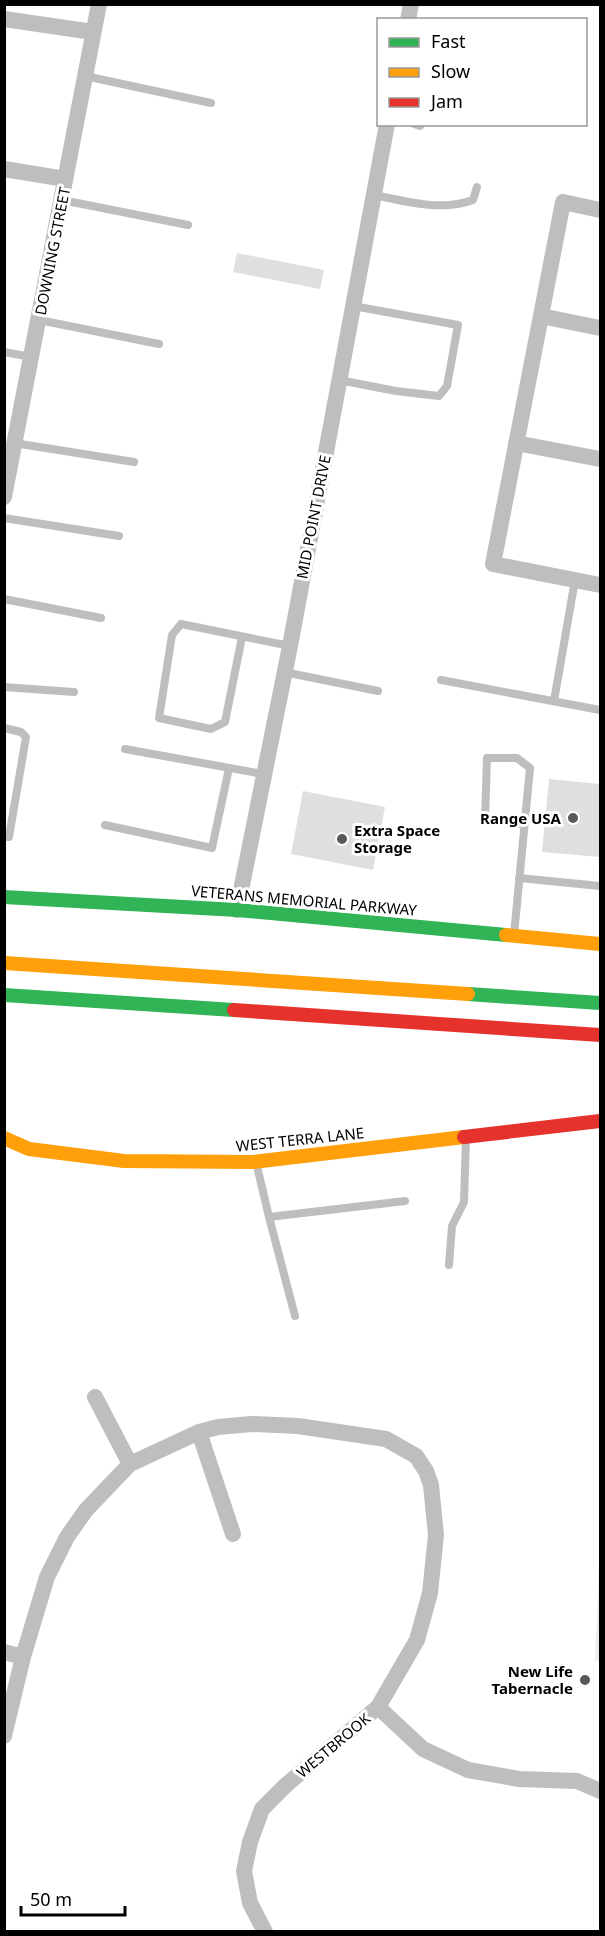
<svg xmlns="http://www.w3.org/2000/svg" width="605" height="1936" viewBox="0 0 605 1936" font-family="'Noto Sans',sans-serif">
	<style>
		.green { fill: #ececec }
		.building { fill: #dfdfdf }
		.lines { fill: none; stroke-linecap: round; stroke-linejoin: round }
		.lane { stroke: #bebebe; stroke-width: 8 }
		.street { stroke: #bebebe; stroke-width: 16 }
		.fast { stroke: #30b455; stroke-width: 14 }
		.slow { stroke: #ff9f0a; stroke-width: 14 }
		.jam { stroke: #e5322d; stroke-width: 14 }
		.poi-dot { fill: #595959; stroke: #fff; stroke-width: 2 }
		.labels { text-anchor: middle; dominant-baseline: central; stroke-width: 6; stroke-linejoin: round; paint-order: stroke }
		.street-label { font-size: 15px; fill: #000; stroke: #fff }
		.poi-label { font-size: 15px; font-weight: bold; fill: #000; stroke: #fff; text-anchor: end }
	</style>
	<rect width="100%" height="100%" fill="#fff"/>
	<path class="green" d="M600 1541V1661H595Z"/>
	<path class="building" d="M237 253 324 270 320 289 233 272Z
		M549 779 600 784V857L542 852Z
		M303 791 385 807 373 870 291 854Z"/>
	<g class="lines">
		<path class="lane" d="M85 76 211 103
			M414 124 420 126
			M374 195C406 201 441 212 473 200L477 187
			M62 200 188 225
			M39 320 159 344
			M4 352 31 357
			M339 380 396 391 439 396 447 386 458 325 353 306
			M14 443 134 462
			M4 518 119 536
			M4 599 101 618
			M242 637 225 722 211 729 159 718 172 635 181 624 290 646
			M284 672 378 691
			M441 680 600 710
			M4 687 74 692
			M554 701 575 580
			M4 728 21 732 26 737 9 837H4
			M125 749 263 774
			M105 825 212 848 229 768
			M519 878 600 886
			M514 935 530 768 517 758H487L485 820 524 824
			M256 1162 269 1217 405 1201
			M269 1217 295 1316
			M449 1265 452 1226 464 1202 466 1138"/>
		<path class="street" d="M4 19 93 32
			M408 20 411 4
			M4 169 65 179
			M600 210 563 202 493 564 600 585
			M541 316 600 328
			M516 443 600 459
			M4 497 99 4
			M237 910 290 646 387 124
			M95 1397 130 1464
			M199 1432 233 1534
			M4 1652 23 1657
			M378 1707 423 1749 468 1770 519 1779 577 1781 600 1791
			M4 1736 23 1657 47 1577 67 1537 86 1510 130 1464 199 1432 218 1427 252 1424 298 1426 386 1439 416 1456 426 1471 431 1485 436 1535 430 1593 417 1640 378 1707 286 1785 262 1809 250 1842 244 1871 250 1903 265 1932"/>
		<path class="fast" d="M4 897 237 910 506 935
			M468 994 600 1003
			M4 995 234 1010"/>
		<path class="slow" d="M506 935 600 944
			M4 963 468 994
			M4 1138 29 1149 124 1161 253 1162 464 1137"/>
		<path class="jam" d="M234 1010 600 1035
			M464 1137 600 1121"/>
	</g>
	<g class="poi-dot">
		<circle cx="573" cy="818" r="6"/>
		<circle cx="342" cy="839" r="6"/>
		<circle cx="585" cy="1680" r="6"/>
	</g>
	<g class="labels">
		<g class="street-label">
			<text transform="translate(52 251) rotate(-79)">DOWNING STREET</text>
			<text transform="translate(313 517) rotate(-79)">MID POINT DRIVE</text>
			<text transform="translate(304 900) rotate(5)">VETERANS MEMORIAL PARKWAY</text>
			<text transform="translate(300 1139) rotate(-6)">WEST TERRA LANE</text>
			<text transform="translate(333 1745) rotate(-40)">WESTBROOK</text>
		</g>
		<g class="poi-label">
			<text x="561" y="818">Range USA</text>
			<text x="354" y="830" text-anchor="start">Extra Space<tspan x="354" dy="17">Storage</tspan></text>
			<text x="573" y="1671">New Life<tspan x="573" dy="17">Tabernacle</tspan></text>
		</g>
	</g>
	<rect width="605" height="1936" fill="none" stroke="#000000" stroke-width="12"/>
	<rect x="377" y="18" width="210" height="108" fill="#ffffff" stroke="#999999" stroke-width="1.5"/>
	<rect x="389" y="38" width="30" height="9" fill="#30b455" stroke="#999999" stroke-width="1.5"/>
	<text x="431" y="48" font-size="18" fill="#000000">Fast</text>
	<rect x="389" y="68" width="30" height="9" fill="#ff9f0a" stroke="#999999" stroke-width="1.5"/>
	<text x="431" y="78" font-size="18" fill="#000000">Slow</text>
	<rect x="389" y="98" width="30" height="9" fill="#e5322d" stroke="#999999" stroke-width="1.5"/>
	<text x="431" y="108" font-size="18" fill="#000000">Jam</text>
	<path d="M21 1906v9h104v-9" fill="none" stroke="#000000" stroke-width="3"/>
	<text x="30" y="1906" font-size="18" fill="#000000" stroke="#ffffff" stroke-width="4.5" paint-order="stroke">50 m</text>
</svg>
